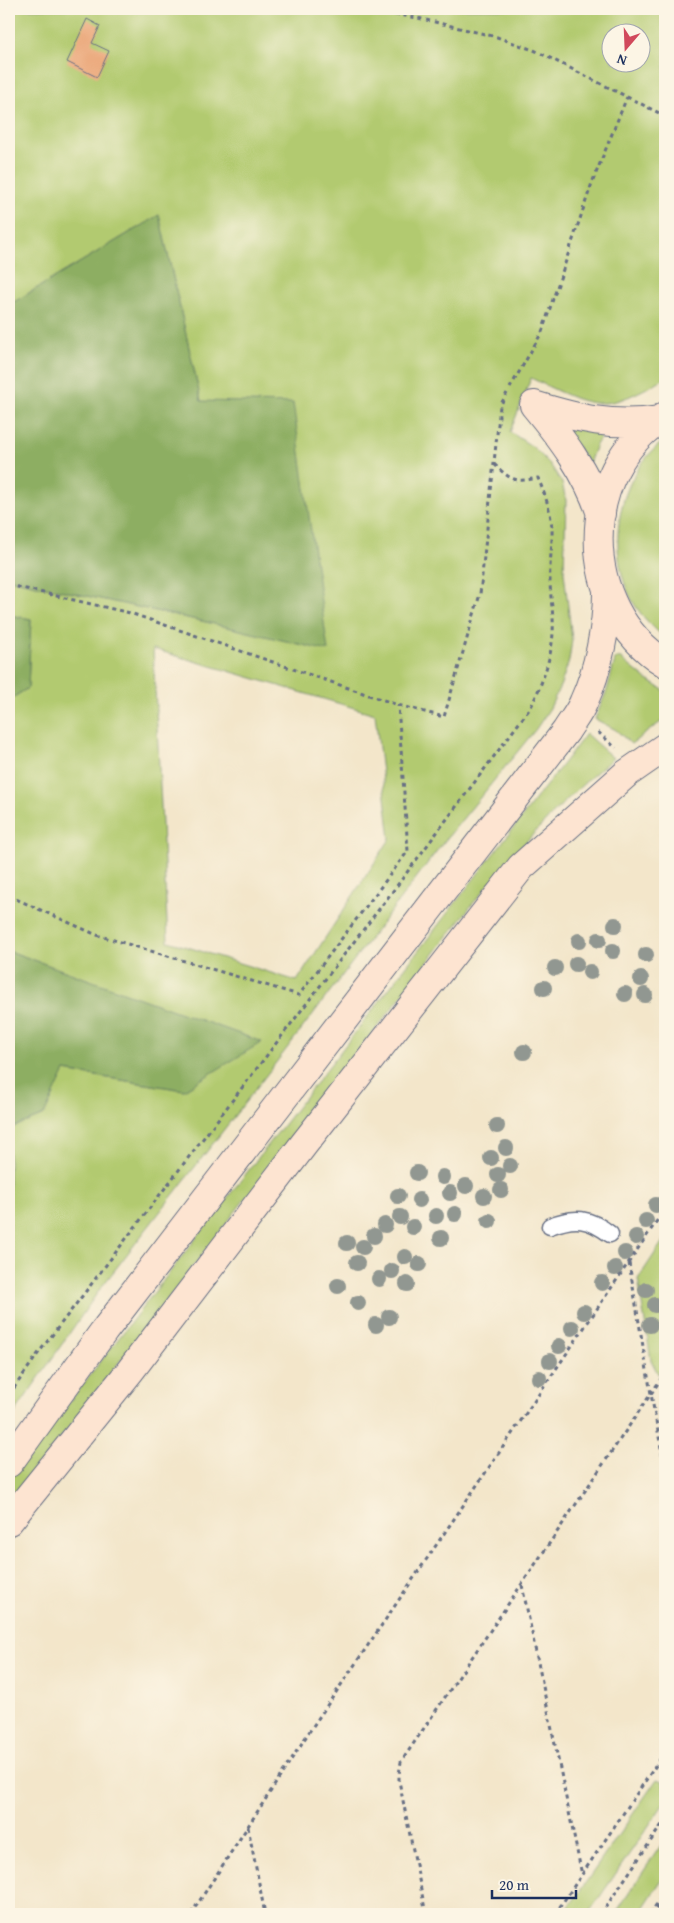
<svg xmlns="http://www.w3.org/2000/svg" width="674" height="1923" viewBox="0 0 674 1923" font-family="'Gentium Book Plus',serif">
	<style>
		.green { fill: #b2ca6f; stroke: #667c66; fill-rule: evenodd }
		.forest { fill: #8dae62; stroke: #546e60 }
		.building { fill: #ecac80 }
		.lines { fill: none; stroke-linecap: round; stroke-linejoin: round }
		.lane-casing { stroke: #676f84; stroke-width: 19 }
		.secondary-casing { stroke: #676f84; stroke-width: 30 }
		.path { stroke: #676f84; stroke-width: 3; stroke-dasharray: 4 4; stroke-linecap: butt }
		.lane { stroke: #fff; stroke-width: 16 }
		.secondary { stroke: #fde4d1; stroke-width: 28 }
		.tree { fill: #919791 }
	</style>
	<rect width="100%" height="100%" fill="#fcf5e5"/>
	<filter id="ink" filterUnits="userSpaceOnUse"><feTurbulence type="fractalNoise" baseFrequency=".02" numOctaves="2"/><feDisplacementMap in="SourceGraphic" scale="10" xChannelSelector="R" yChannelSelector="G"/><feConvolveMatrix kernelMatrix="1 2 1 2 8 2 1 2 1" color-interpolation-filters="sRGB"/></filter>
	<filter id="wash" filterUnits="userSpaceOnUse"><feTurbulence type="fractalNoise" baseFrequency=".0096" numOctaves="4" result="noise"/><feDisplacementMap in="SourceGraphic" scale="20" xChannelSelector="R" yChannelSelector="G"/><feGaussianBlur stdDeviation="1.12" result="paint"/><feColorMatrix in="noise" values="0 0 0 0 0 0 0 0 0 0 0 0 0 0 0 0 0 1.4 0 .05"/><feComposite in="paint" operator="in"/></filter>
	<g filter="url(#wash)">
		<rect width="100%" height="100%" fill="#f3e6ca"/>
		<path class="green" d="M9 9H645L665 15V378C602 414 594 409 531 378L510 432 533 447 550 464 562 483 566 500 564 572 572 640 569 661 561 684 550 708 536 729 439 848 285 1051 100 1289 9 1421V1129L44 1115 64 1071 184 1090 261 1042 9 951V700L28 688 31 619 9 615V579L206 622 328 650 201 401 159 215 9 305ZM612 32H642V62H612ZM153 649 375 714 390 839 297 981 168 941Z
			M557 421 603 434 596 445 589 463Z
			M665 440V638C650 625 635 610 627 590 607 539 620 473 665 440Z
			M617 658H620L646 679 665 691V719L631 744 616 730 595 719 607 690 615 660Z
			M586 734 613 758C559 803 515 852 471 906L9 1505V1480Z
			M665 1238V1369L658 1374 651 1360 638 1279Z
			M657 1779 663 1781 665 1802 588 1914H564Z
			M665 1839V1875L639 1914H615Z"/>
		<path class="forest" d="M159 215 201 401 293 403 328 651 206 622 9 579V305Z
			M9 615 31 619 28 688 9 700Z
			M9 951 262 1042 184 1090 65 1071 44 1115 9 1129Z"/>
		<g id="blocks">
			<path class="building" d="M87 19 100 26 92 43 109 51 97 77 67 62Z"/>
		</g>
	</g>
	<g filter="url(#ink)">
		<use href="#blocks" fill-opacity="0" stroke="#676f84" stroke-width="1"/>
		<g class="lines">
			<defs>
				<path id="lane" d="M550 1226C575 1216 589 1218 610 1234"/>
				<path id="secondary" d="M534 405C562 439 587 472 601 514
					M534 405C579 419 613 427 660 420
					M665 416C576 470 577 608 665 663
					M9 1463 104 1331 566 731C572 721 580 712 584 701 598 671 607 626 607 593
					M9 1521 130 1371 304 1144 521 867 626 774 665 747"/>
			</defs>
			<use href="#lane" class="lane-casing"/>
			<use href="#secondary" class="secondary-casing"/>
			<path class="path" d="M355 9 418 18 497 37 536 51 665 116
				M510 388 542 332 592 183 627 97
				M9 585 130 613 398 705 444 717 480 594 500 406 507 393
				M598 732 616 748
				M9 896 97 935 299 995 408 851 398 705
				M629 1263 651 1394 665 1469
				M9 1395 40 1351 396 887 531 707C544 679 555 649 553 618 552 605 550 592 550 579 549 565 552 551 552 537 553 516 546 497 538 478 514 483 511 480 494 464
				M522 1585 582 1875
				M248 1827 265 1914
				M655 1907 665 1913
				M191 1914 313 1726 665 1209
				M426 1914 399 1781V1774L401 1762 665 1373
				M555 1914 665 1752
				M601 1914 665 1820
				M650 1914 665 1892"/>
			<use href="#lane" class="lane"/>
			<use href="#secondary" class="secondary"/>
		</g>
		<g class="tree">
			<circle cx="615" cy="925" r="8"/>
			<circle cx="599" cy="940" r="8"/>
			<circle cx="579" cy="941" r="8"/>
			<circle cx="613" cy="951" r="8"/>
			<circle cx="646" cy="955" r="8"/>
			<circle cx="576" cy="964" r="8"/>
			<circle cx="555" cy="968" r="8"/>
			<circle cx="590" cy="972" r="8"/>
			<circle cx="641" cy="979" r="8"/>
			<circle cx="544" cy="988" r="8"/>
			<circle cx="625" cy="994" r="8"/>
			<circle cx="645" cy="995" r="8"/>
			<circle cx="524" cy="1052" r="8"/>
			<circle cx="497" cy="1126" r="8"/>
			<circle cx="506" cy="1148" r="8"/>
			<circle cx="491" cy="1158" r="8"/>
			<circle cx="510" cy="1166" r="8"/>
			<circle cx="417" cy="1173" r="8"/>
			<circle cx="498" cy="1175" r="8"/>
			<circle cx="443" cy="1177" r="8"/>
			<circle cx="466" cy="1186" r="8"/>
			<circle cx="501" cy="1190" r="8"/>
			<circle cx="450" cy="1193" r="8"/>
			<circle cx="398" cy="1196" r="8"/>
			<circle cx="484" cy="1196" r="8"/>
			<circle cx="419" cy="1200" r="8"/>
			<circle cx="656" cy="1205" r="8"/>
			<circle cx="455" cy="1214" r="8"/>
			<circle cx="436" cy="1216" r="8"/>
			<circle cx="400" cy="1217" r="8"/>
			<circle cx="489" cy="1221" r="8"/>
			<circle cx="646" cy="1221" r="8"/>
			<circle cx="385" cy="1225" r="8"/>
			<circle cx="413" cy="1227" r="8"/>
			<circle cx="374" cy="1236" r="8"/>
			<circle cx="636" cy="1237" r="8"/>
			<circle cx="441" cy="1238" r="8"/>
			<circle cx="347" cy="1243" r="8"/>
			<circle cx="363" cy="1247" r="8"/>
			<circle cx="625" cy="1253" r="8"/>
			<circle cx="405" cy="1257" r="8"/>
			<circle cx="357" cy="1263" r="8"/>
			<circle cx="419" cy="1264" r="8"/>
			<circle cx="615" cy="1268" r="8"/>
			<circle cx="392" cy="1271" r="8"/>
			<circle cx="379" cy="1279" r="8"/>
			<circle cx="602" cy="1283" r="8"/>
			<circle cx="407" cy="1284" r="8"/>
			<circle cx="338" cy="1286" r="8"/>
			<circle cx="646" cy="1290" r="8"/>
			<circle cx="358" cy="1303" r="8"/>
			<circle cx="655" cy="1305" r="8"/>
			<circle cx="584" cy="1312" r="8"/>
			<circle cx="389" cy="1317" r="8"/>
			<circle cx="376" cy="1325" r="8"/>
			<circle cx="650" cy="1325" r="8"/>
			<circle cx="572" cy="1328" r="8"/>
			<circle cx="559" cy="1346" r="8"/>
			<circle cx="550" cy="1361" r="8"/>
			<circle cx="539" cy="1378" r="8"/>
		</g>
	</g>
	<rect width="674" height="1923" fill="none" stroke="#fcf5e5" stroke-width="30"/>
	<g transform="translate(626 48) rotate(199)"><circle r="24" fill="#fcf5e5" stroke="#a2a6af"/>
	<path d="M0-4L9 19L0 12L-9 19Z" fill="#d1495b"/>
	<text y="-8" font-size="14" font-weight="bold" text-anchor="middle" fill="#1b2f5e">N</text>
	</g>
	<path d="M492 1890v8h84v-8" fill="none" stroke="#1b2f5e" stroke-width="2.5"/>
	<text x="499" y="1890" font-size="15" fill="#1b2f5e" stroke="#fcf5e5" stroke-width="4" paint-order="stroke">20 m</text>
</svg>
